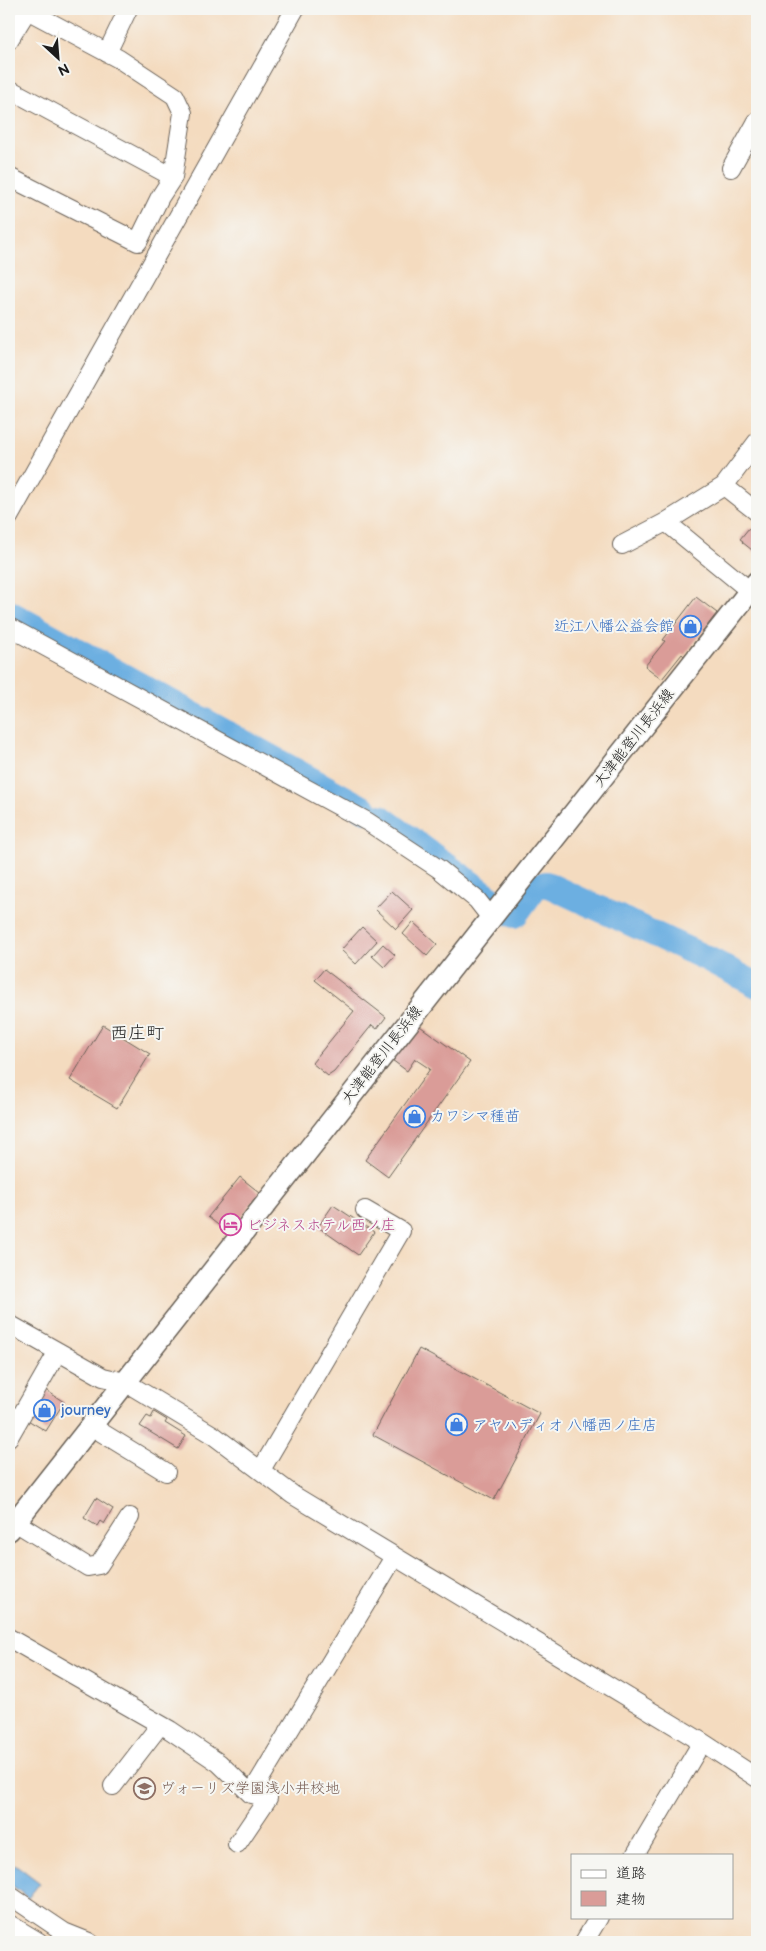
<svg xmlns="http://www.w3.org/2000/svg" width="766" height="1951" viewBox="0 0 766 1951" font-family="'Balsamiq Sans','Klee One',sans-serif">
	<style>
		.water { fill: #6cafe1; stroke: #44667e }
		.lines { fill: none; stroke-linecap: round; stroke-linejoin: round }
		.river { stroke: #6cafe1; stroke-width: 26 }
		.building { fill: #da9c98 }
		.minor-casing { stroke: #685f55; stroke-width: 20 }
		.major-casing { stroke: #685f55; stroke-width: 24 }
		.minor { stroke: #fff; stroke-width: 18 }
		.major { stroke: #fff; stroke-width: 21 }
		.labels { text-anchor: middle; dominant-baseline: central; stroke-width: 4; stroke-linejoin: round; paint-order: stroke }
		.shop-label { font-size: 15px; fill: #366cbe; stroke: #f6f6f2; text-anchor: start }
		.street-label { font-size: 15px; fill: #1c1c1c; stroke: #f6f6f2 }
		.hotel-label { font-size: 15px; fill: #b23c85; stroke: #f6f6f2; text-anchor: start }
		.education-label { font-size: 15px; fill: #785e54; stroke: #f6f6f2; text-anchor: start }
		.quarter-label { font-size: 18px; fill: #1c1c1c; stroke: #f6f6f2 }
	</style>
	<rect width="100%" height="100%" fill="#f6f6f2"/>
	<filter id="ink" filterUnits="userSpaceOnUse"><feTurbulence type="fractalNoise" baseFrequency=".02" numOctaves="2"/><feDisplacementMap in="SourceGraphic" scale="10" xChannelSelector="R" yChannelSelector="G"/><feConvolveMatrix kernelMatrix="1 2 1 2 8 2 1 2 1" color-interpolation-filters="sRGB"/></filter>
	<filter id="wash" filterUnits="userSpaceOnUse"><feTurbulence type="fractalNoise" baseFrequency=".0096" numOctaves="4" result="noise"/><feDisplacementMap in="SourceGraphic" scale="20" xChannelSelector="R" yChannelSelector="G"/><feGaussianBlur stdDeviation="1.12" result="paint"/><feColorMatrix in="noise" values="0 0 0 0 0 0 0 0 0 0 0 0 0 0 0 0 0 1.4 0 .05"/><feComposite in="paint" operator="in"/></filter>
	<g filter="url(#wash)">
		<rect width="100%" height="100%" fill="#f4dbbf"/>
		<path class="water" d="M15 1864 40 1883 28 1898 9 1883V1871Z"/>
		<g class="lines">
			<path class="river" d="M9 613 366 810
				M380 817 495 901
				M507 911 515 915 536 886 546 884 708 959 757 985"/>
		</g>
		<g id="blocks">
			<path class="building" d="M757 523V554L742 542 743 541 740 539 749 528 752 530Z
				M696 597 717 613 684 656 682 654 662 679 645 666 665 641 663 640Z
				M392 891 413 910 396 929 375 909Z
				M413 922 437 944 427 956 403 934Z
				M362 927 377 941 356 964 341 950Z
				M383 944 395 955 384 967 372 956Z
				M324 969 386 1017 377 1029 372 1025 334 1072 328 1076 312 1063 354 1011 315 980Z
				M417 1024 470 1062 388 1177 365 1160 430 1069 415 1059 407 1071 392 1060Z
				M103 1025 150 1054 117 1108 70 1080Z
				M240 1177 260 1193 240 1218 247 1224 236 1239 208 1217Z
				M333 1205 374 1232 358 1255 318 1227Z
				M419 1349 540 1414 494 1500 373 1435Z
				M44 1389 64 1402 46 1431 26 1419Z
				M154 1412 167 1420 165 1423 186 1436 178 1449 140 1426 147 1416 151 1418Z
				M96 1498 113 1509 104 1524 100 1521 97 1526 84 1518Z"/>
		</g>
	</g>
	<g filter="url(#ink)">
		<use href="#blocks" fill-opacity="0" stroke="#685f55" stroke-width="1"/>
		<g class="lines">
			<defs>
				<path id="minor" d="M9 40 28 9
					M107 53 128 9
					M9 89 173 177
					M731 168 757 121
					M9 177 138 242 160 197 173 177 183 113 175 96 119 59 27 10
					M724 486 757 512
					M9 517 295 9
					M666 522 750 591
					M622 545 666 522 724 486 757 442
					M9 627 368 822 439 869 477 900 491 918
					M9 1324 103 1377 125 1382 213 1435 293 1495 702 1742 757 1778
					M91 1426 166 1472
					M9 1437 57 1353
					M261 1470 401 1231 365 1210
					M15 1522 88 1567 99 1565 130 1517
					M9 1638 170 1730 219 1763 251 1794 268 1798 237 1844
					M113 1786 160 1725
					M251 1794 394 1557
					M635 1855 702 1742
					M9 1895 64 1932 89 1942
					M9 1924 39 1942
					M584 1942 599 1917"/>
				<path id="major" d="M9 1530 491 918 757 582"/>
			</defs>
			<use href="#minor" class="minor-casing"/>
			<use href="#major" class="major-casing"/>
			<use href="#minor" class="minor"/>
			<use href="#major" class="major"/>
		</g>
	</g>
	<defs>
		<symbol id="shop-ring" viewBox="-11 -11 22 22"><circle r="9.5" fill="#f6f6f2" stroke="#3f7fe0" stroke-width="1.5"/><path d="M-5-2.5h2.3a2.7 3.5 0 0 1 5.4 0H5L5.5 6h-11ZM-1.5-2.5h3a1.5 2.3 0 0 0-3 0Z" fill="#3f7fe0"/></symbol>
		<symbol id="hotel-ring" viewBox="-11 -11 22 22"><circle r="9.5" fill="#f6f6f2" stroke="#d1479c" stroke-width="1.5"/><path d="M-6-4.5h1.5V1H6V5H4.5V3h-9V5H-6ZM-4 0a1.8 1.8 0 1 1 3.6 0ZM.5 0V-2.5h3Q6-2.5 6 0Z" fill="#d1479c"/></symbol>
		<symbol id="school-ring" viewBox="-11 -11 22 22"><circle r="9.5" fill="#f6f6f2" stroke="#8d6e63" stroke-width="1.5"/><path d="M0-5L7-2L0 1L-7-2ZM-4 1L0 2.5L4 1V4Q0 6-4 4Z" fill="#8d6e63"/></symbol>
	</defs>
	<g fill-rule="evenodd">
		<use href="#shop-ring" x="678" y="614" width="25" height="25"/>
		<use href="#shop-ring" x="402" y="1104" width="25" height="25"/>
		<use href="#hotel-ring" x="218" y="1212" width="25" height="25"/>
		<use href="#shop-ring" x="32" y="1398" width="25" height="25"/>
		<use href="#shop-ring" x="444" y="1412" width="25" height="25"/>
		<use href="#school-ring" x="132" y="1776" width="25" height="25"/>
	</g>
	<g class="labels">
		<g class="shop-label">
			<text x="674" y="626" text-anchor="end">近江八幡公益会館</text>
			<text x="430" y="1116">カワシマ種苗</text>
			<text x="61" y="1410">journey</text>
			<text x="473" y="1425">アヤハディオ 八幡西ノ庄店</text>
		</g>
		<g class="street-label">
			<text transform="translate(634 738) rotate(-52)">大津能登川長浜線</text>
			<text transform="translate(382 1055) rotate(-52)">大津能登川長浜線</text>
		</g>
		<g class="hotel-label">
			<text x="247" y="1225">ビジネスホテル西ノ庄</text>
		</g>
		<g class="education-label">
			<text x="160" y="1788">ヴォーリズ学園浅小井校地</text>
		</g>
		<g class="quarter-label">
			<text x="137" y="1033">西庄町</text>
		</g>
	</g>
	<rect width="766" height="1951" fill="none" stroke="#f6f6f2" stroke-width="30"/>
	<rect x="571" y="1854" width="162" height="65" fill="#f6f6f2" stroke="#9f9f9c"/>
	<rect x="581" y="1870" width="25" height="8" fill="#ffffff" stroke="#9f9f9c"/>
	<text x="616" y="1878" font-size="15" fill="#1c1c1c">道路</text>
	<rect x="581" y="1891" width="25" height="15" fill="#da9c98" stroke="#9f9f9c"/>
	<text x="616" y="1904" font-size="15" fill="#1c1c1c">建物</text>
	<g transform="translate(58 58) rotate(154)" stroke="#f6f6f2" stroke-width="4" paint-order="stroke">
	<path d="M0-4L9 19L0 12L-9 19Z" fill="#1c1c1c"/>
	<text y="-8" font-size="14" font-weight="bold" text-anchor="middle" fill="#1c1c1c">N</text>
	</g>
</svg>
